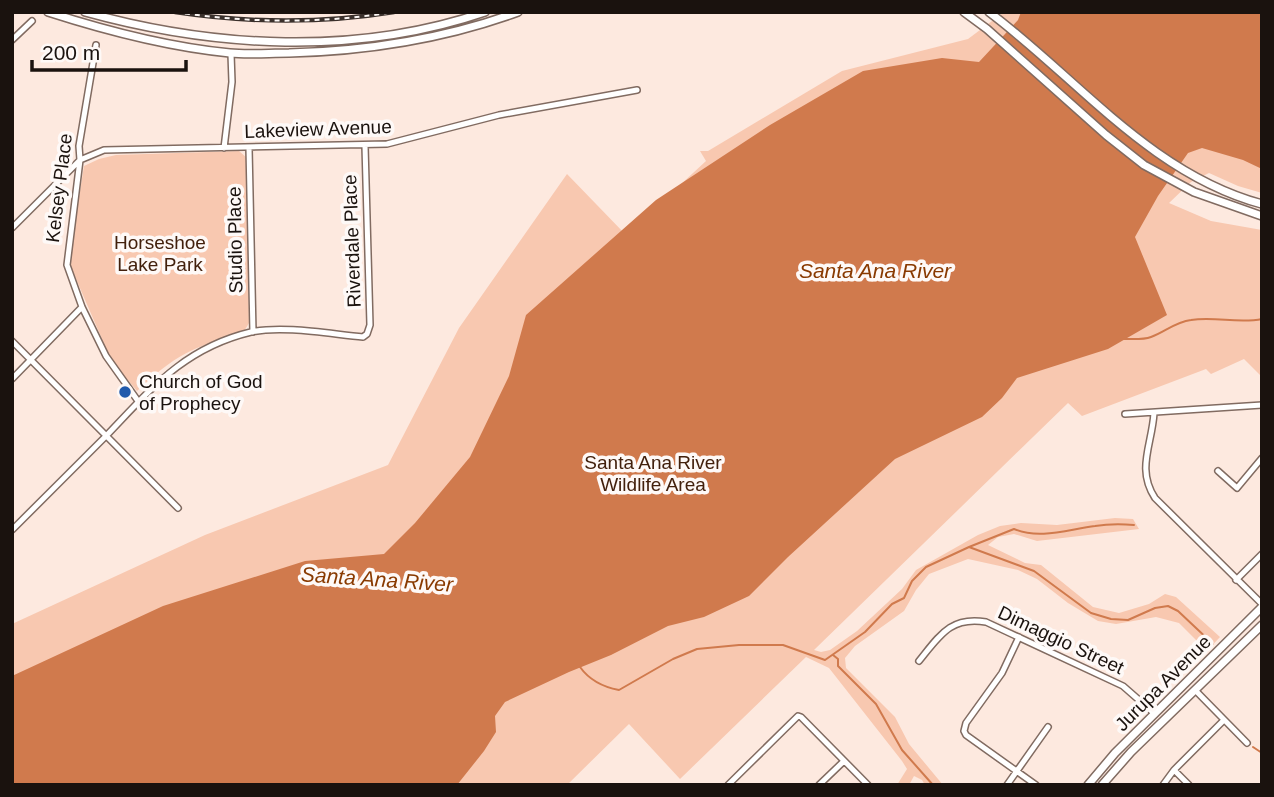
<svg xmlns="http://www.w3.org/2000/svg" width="1274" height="797" viewBox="0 0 1274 797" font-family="Helvetica,sans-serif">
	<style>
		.green { fill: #f8c8b0 }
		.water { fill: #d07a4d }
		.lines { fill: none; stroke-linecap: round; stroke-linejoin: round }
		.stream { stroke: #d07a4d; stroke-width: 2 }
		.minor-casing { stroke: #816b61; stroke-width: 8 }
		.major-casing { stroke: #816b61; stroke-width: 10 }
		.minor { stroke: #fff; stroke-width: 5 }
		.major { stroke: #fff; stroke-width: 7 }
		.rail-casing { stroke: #3a302b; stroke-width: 4.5 }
		.rail { stroke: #fef9f7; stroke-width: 2; stroke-dasharray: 5; stroke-linecap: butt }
		.poi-dot { fill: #205aac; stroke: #fef9f7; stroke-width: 2.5 }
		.labels { text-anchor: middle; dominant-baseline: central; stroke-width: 7; stroke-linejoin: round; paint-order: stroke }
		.street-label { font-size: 19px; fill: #1a120e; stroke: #fef9f7 }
		.park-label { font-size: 19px; fill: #42200c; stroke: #fef9f7 }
		.poi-label { font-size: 19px; fill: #1a120e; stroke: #fef9f7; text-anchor: start }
		.water-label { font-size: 21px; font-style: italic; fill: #893a01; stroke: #fef9f7 }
	</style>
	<rect width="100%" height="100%" fill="#fde9df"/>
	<path class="green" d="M1004 12H1262V193L1238 186 1209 173 1191 182 1169 203 1211 221 1262 230V377L1244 359 1211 374 1206 369 1082 416 1068 403 814 650 821 652 830 650 857 631 902 589 916 570 978 535 1000 526 1021 523 1057 525 1115 518 1133 519 1139 529 1037 541 1014 534 998 537 988 545 1025 563 1041 565 1093 607 1119 613 1149 604 1165 594 1176 597 1220 637 1207 651 1179 623 1156 617 1116 624 1098 621 1068 603 1037 579 1018 570 968 559 929 574 916 590 904 611 855 646 845 658 846 668 895 717 909 744 943 785H925L922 780 914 776 909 785H897L907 769 902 761 829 668 806 657 680 779 629 724 567 785H12V624L205 535 388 465 459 328 567 174 626 235 706 161 700 151H708L842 71 968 39Z
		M239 151 247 158 249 323 243 333C192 347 175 355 137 391L111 360 70 265 71 247 84 166 99 159 116 155Z"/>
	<path class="water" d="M1021 12H1262V169L1243 160 1202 148 1188 153 1158 196 1135 237 1167 315 1108 349 1017 378 1002 398 982 417 895 459 788 557 749 596 704 617 668 626 611 655 569 672 505 702 495 716 496 732 484 751 457 785H12V676L163 606 305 561 384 554 415 523 470 457 509 376 526 315 656 200 770 125 863 71 942 58 979 62 1018 20Z"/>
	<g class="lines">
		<path class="stream" d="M1124 339C1132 339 1143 340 1151 337 1165 332 1175 322 1191 320 1215 316 1238 324 1262 319
			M969 547 1014 529C1040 540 1069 529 1095 526 1108 524 1121 524 1134 525
			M833 655 838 659V666L876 704 902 750 933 785
			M580 667C590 681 603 687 619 690L673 659 697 649 739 645H783L825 660 865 632 892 604 904 598 912 581 926 567 969 547 1034 571 1091 613 1111 619 1128 620 1155 608 1168 606 1178 611 1213 644
			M1253 747 1262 753"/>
		<defs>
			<path id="minor" d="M12 40 32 21
				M96 45 79 146 80 160 67 265 82 307 106 356 138 401
				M224 148 232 82 231 54
				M249 148 253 332
				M12 228 80 160 104 150 387 144 499 115 637 90
				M12 341 178 508
				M12 379 82 307
				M1154 413C1152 445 1136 469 1155 498L1262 604
				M1125 414 1262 405
				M1218 471 1237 488 1262 458
				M12 530C43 499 75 467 106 436 151 389 184 348 251 332 283 325 330 334 363 337L367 334 370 325 365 146
				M1236 580 1262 554
				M1019 637 1002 673 966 723 964 731 966 735 1036 785
				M919 661C940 635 951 616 986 622L1123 686 1155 714
				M1195 690 1247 743
				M1174 770 1189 785
				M728 785 798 716 801 717 868 785
				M819 785 844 761
				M1007 785 1048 727
				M1163 785 1174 770 1224 720"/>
			<path id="major" d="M48 12C107 31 168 47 230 53 249 55 269 53 289 53 367 51 444 39 518 12
				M85 12C215 48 356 56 485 12
				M964 12 987 29 1106 135 1144 165 1194 192 1262 216
				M989 12C1078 79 1151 174 1262 204
				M1088 785 1115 753 1262 607
				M1102 785 1131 752 1262 625"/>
		</defs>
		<use href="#minor" class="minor-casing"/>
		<use href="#major" class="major-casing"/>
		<use href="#minor" class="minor"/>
		<use href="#major" class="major"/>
		<defs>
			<path id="rail" d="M175 12C248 23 320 24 394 12"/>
		</defs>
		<use href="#rail" class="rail-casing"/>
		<use href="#rail" class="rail"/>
	</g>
	<circle class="poi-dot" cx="125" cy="392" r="7"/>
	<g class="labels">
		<g class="street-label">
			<text transform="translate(318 129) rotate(-2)">Lakeview Avenue</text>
			<text transform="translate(59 188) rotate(-83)">Kelsey Place</text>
			<text transform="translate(235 240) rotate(-91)">Studio Place</text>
			<text transform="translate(352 241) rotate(-92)">Riverdale Place</text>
			<text transform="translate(1061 640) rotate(25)">Dimaggio Street</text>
			<text transform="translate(1163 683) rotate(-45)">Jurupa Avenue</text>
		</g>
		<g class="park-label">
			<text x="160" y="242">Horseshoe<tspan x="160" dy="22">Lake Park</tspan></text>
			<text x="653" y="462">Santa Ana River<tspan x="653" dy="22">Wildlife Area</tspan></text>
		</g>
		<g class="poi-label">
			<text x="139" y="381">Church of God<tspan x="139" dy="22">of Prophecy</tspan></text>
		</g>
		<g class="water-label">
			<text x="875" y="270">Santa Ana River</text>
			<text transform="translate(377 579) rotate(4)">Santa Ana River</text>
		</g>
	</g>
	<rect width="1274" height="797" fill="none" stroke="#1a120e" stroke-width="28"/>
	<path d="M32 60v10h154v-10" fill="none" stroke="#1a120e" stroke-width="3.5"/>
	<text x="42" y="60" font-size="21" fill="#1a120e" stroke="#fef9f7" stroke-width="5" paint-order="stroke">200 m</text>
</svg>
